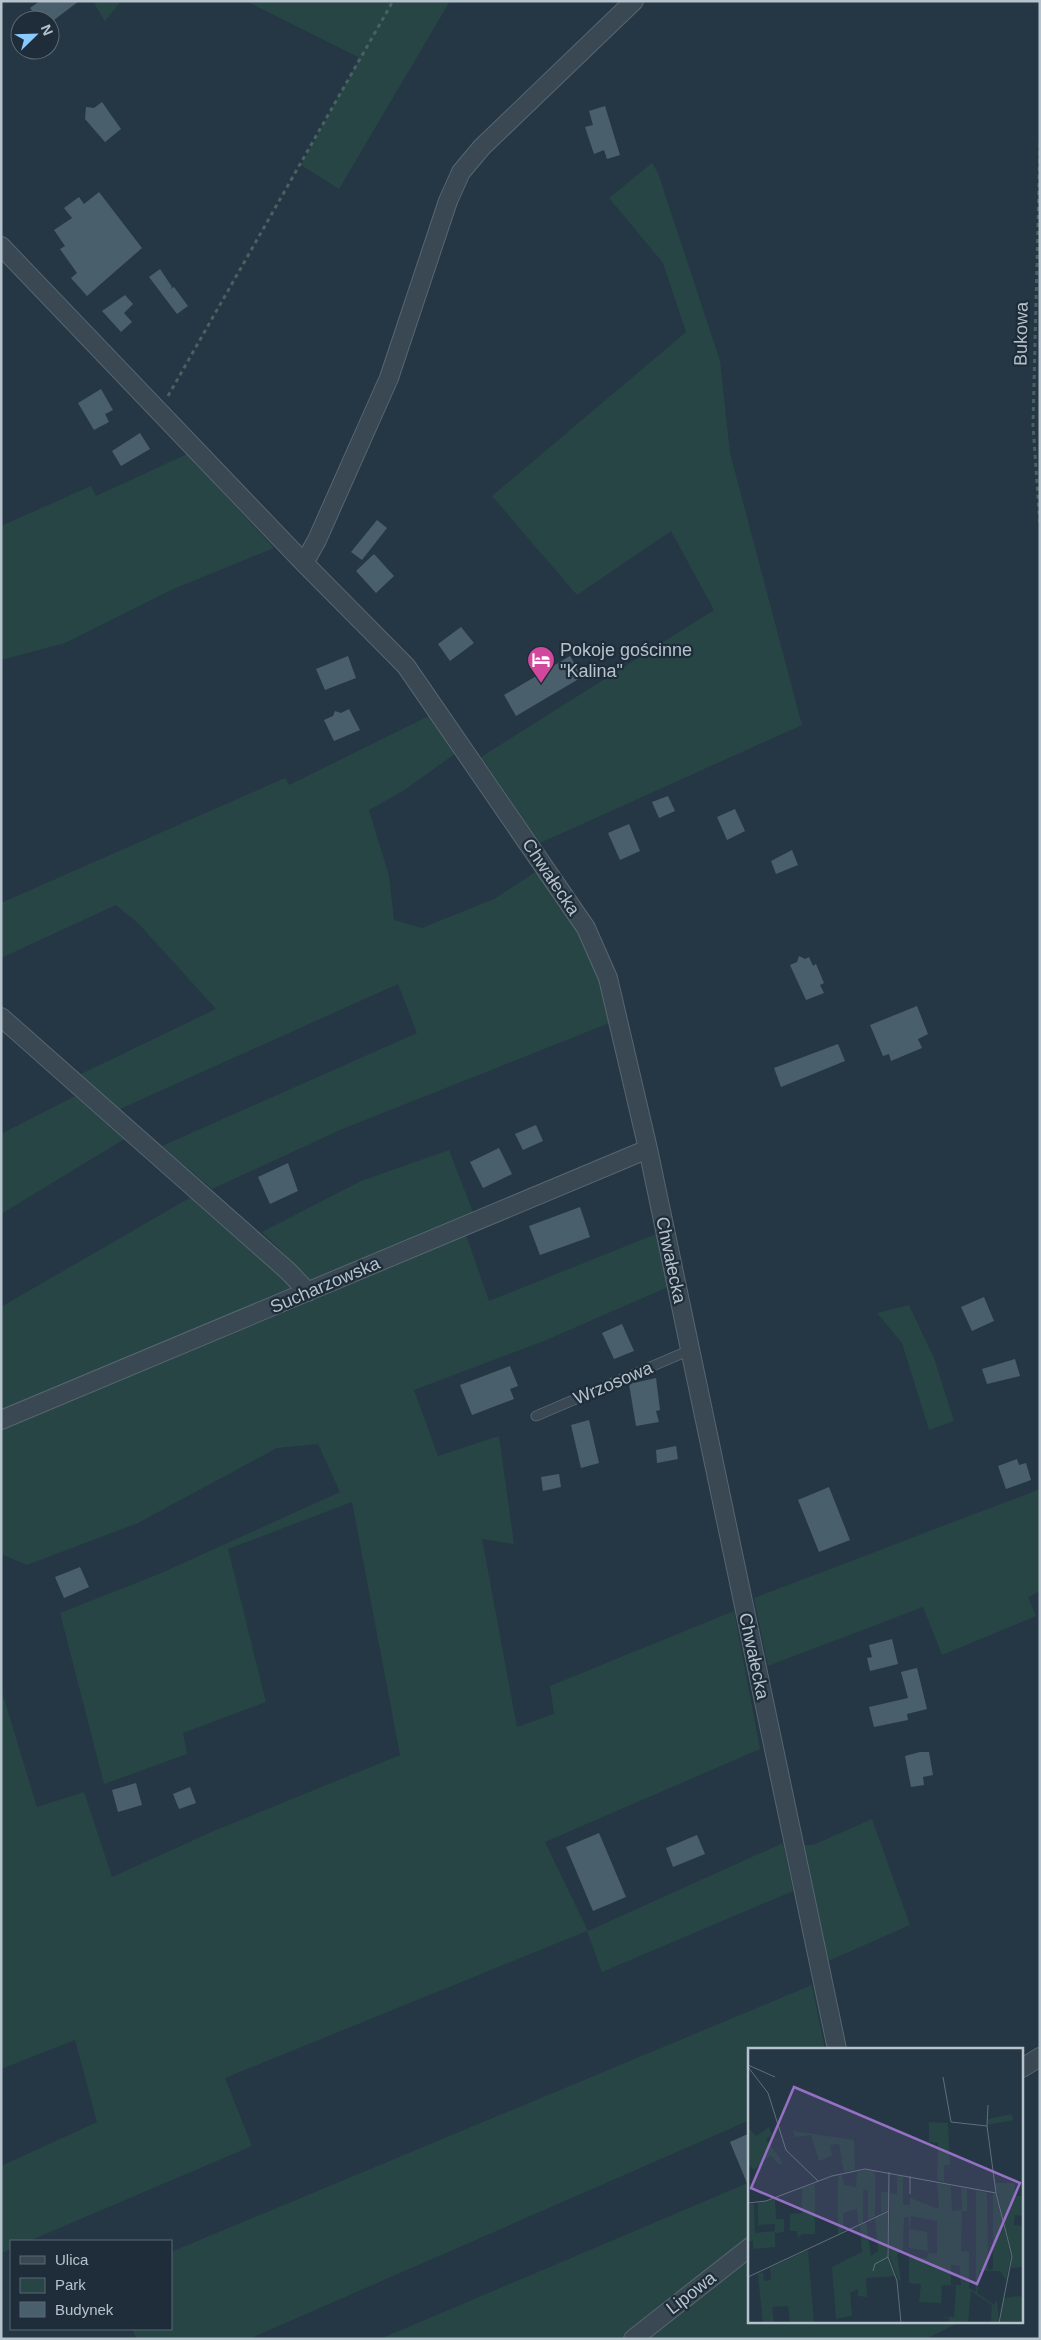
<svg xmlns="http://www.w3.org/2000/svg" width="1041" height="2340" viewBox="0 0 1041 2340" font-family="Arial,sans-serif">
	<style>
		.green { fill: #274544 }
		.building { fill: #4a5f6c }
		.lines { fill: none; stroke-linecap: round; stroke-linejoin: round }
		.lane-casing { stroke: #576670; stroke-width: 11 }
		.street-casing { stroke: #576670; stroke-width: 20 }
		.path { stroke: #476261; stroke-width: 3; stroke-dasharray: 4 4; stroke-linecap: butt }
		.lane { stroke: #394853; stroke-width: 9 }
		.street { stroke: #394853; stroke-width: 18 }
		.labels { text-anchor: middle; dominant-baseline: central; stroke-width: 4.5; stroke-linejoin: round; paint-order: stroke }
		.street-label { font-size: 18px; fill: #b6c3cd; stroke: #1e2d39 }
		.poi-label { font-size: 18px; fill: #b6c3cd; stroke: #1e2d39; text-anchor: start }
		.inset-road { fill: none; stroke: #5f6f7b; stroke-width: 1 }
		.view { fill: #9670c5; fill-opacity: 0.15; stroke: #9670c5; stroke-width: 2.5 }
		.inset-edge { fill: none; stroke: #b6c3cd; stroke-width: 2.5 }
	</style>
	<rect width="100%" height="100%" fill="#253744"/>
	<path class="green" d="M96 1H121L105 21 95 5Z
		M246 1H450L339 189 301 165 360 58Z
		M652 163 658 173 720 361 730 453 802 725 540 843 481 757 714 610 671 531 577 595 492 496 686 332 663 263 609 198Z
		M187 454 274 548 171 590 65 643 1 660V526L91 486 96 496Z
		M429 716 456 753 403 791 369 810 389 876 394 920 422 928 494 899 537 871 590 948 612 1022 340 1130 212 1189 162 1146 417 1033 398 984 120 1109 79 1075 216 1009 139 924 116 905 1 958V903L285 778 289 785Z
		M83 1092 126 1138 1 1214V1134Z
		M449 1150 473 1212 311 1280 262 1232 361 1181Z
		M193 1196 295 1289 1 1411V1307Z
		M656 1234 668 1287 544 1341 414 1390 438 1456 499 1436 514 1544 482 1539 517 1727 554 1714 550 1686 734 1611 760 1749 545 1842 588 1931 783 1843 793 1891 602 1972 587 1931 225 2078 252 2146 29 2241H11V2249L1 2253V2166L97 2122 75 2040 1 2069V1689L37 1807 84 1792 112 1877 216 1830 400 1755 352 1502 228 1549 266 1702 183 1733 187 1754 104 1784 60 1613 159 1574 340 1492 318 1444 277 1448 138 1523 27 1565 1 1554V1429L261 1322 466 1235 489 1301Z
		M909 1305 934 1358 954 1421 929 1430 902 1343 877 1313Z
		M1040 1489V1591L1028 1597 1036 1616 942 1655 923 1607 768 1666 754 1598Z
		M872 1819 910 1925 826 1962 804 1845H813Z
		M812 1985 825 2049H750V2120L249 2339H137L132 2329H171V2252Z
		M750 2182V2240L621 2339H380Z
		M750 2259V2321H962L926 2339H645Z"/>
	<path class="building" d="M40 1H79L54 20H39L30 8Z
		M102 102 121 129 105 142 85 119 86 107 94 108Z
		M605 106 620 155 607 159 604 150 594 154 585 127 593 125 589 111Z
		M99 192 142 248 87 296 71 278 77 273 60 249 65 246 54 230 72 218 64 208 79 197 84 204Z
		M160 269 172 287 170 289 174 287 188 306 177 314 149 277Z
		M125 295 133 304 124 313 132 322 121 332 102 311Z
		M101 389 113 410 105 414 109 422 94 430 78 403Z
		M140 433 150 449 121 466 112 451Z
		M377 520 387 528 362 560 351 552Z
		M374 554 394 576 376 593 356 571Z
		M461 627 474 643 450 661 438 644Z
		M348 656 356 678 325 690 316 669Z
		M570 656 582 677 516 716 504 695Z
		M349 709 360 730 334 741 324 720 333 716 335 711 341 713Z
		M668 796 675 811 659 818 652 802Z
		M735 809 745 831 727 840 717 817Z
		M629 824 640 851 620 860 608 833Z
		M792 850 798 865 776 874 771 861Z
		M799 956 805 959 809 957 813 966 816 964 824 983 820 985 824 993 806 1000 790 965 797 962Z
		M917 1006 928 1034 918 1039 922 1048 891 1061 889 1054 883 1056 870 1025Z
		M838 1044 845 1061 781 1087 774 1068Z
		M536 1125 543 1141 523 1150 515 1134Z
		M499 1148 512 1174 483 1188 470 1162Z
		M288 1163 298 1191 270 1204 258 1177Z
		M580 1207 590 1237 540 1255 529 1226Z
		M984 1297 994 1321 972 1331 961 1307Z
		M622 1324 634 1351 614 1359 602 1333Z
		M1015 1359 1020 1376 987 1384 982 1369Z
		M510 1366 518 1386 510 1389 514 1399 472 1415 460 1385Z
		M656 1378 660 1410 656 1411 659 1422 636 1426 629 1384Z
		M589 1420 599 1463 581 1468 571 1425Z
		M676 1446 678 1459 657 1463 656 1450Z
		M1017 1459 1019 1465 1026 1463 1031 1480 1006 1489 998 1466Z
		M559 1474 561 1487 543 1491 541 1477Z
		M829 1487 850 1540 819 1552 798 1500Z
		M80 1567 89 1587 64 1598 55 1577Z
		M892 1639 898 1664 870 1671 867 1658 872 1657 869 1645Z
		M917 1668 927 1709 907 1714 908 1720 874 1727 869 1707 908 1698 901 1672Z
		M920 1752H929L933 1775 923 1777 924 1785 911 1787 905 1756Z
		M136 1783 142 1805 118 1812 112 1790Z
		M190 1787 196 1803 179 1809 173 1794Z
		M599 1833 626 1897 593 1911 566 1847Z
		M697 1835 705 1854 673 1867 666 1848Z
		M750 2133V2188H749L730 2142Z"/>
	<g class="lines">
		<defs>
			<path id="lane" d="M536 1416 690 1350"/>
			<path id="street" d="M1 246 304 563 406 666 586 928 608 978 648 1149 837 2049
				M304 563 317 540 389 378 448 201 461 172 482 147 634 1
				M1 1017 288 1271 308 1292
				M1 1420 648 1149
				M1022 2068 1040 2057
				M633 2339 750 2247"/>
		</defs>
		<use href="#lane" class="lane-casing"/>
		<use href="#street" class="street-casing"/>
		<path class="path" d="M1040 143 1033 425 1040 526
			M168 396 393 1"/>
		<use href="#lane" class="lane"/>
		<use href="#street" class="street"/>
	</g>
	<defs>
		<symbol id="hotel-pin" viewBox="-11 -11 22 30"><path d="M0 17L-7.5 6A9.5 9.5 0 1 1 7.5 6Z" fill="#d1479c" stroke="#1e2d39"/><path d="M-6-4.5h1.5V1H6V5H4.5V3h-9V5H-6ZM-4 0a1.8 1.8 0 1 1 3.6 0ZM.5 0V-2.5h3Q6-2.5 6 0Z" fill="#fff"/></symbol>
	</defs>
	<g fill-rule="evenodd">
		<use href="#hotel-pin" x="525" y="644" width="32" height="43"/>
	</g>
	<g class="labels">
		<g class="street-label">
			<text transform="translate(1021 334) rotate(-89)">Bukowa</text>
			<text transform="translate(551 877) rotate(56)">Chwałecka</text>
			<text transform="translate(671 1260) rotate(78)">Chwałecka</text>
			<text transform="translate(325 1285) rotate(-23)">Sucharzowska</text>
			<text transform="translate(613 1383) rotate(-23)">Wrzosowa</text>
			<text transform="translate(754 1656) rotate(78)">Chwałecka</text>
			<text transform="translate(691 2293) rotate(-38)">Lipowa</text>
		</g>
		<g class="poi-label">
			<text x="560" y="650">Pokoje gościnne<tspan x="560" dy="21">"Kalina"</tspan></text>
		</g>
	</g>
	<g transform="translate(748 2048)">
		<rect width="275" height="275" fill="#253744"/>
		<path d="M264 66 265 72 240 77V71ZM181 74 200 75 202 117H196V134L189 132 190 95 181 94ZM0 79 8 88 21 79 24 87 18 91 35 115 31 117 23 107 6 122 0 116ZM45 83 106 92 107 122 96 124 91 96 82 97 84 108 71 113 63 87 47 89ZM119 122 127 123V168L120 171V142H115V174L110 176 109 161 98 164 95 166 96 183 90 186V128L94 127 96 137 108 139 109 124ZM149 127 155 128V157H162V150L191 161 189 135 203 138 204 163 214 162 213 140 219 141V163H214L213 203 221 204V240L228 244V143L239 145 240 222 245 221V146L248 147 263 207 258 232 252 223H231L229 245 246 257 249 252 251 275H243L244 257 223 243 220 275H201V270L191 269H206L208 238 194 237 193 255 171 254 173 236 161 235V209L179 210 180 205 189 206V173L163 168 162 181 179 184 180 203 161 200V169H156L155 202 149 207 153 233 150 232 141 207 142 145 149 146ZM203 217 212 218 213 237H203ZM247 135H267V148H275V168L267 167 266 177 275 178V219L263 220 264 208ZM67 136V186H54L50 190 49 183H42V166L54 165V140ZM133 144H140V162L133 165ZM27 151 28 171H36V184L27 185V199L5 201V193H0V156H6L7 185 27 183V176L10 177V155ZM140 164 139 206 147 228 118 230 119 249 110 248V241L102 245 104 268 88 271 84 219 114 204 112 177 118 174 123 208 130 203 127 170ZM60 202 66 275H42L40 258 24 259 26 275H15L10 226 15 224 16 233 23 232 22 220ZM270 248 275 249V275H252L256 250Z" fill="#274544" fill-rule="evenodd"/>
		<path class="inset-road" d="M0 17 27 29M0 19 20 45 38 102 70 133M195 29 203 74 239 78M240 57 239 78 248 145 264 208 251 275M141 124 140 209 149 233 153 275M162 128V146M0 155 18 153 84 128 117 121 248 145M125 223 127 216 140 209M0 229 141 163"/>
		<path class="view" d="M46 39 272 135 229 236 3 140Z"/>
		<rect width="275" height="275" class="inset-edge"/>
	</g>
	<rect width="1041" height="2340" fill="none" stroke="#b6c3cd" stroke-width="5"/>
	<rect x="10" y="2240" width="162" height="90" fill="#1e2d39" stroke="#5b6974"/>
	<rect x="20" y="2256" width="25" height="8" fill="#394853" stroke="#5b6974"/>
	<text x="55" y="2265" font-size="15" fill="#b6c3cd">Ulica</text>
	<rect x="20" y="2278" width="25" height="15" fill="#274544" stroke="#5b6974"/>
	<text x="55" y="2290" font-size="15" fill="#b6c3cd">Park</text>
	<rect x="20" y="2302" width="25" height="15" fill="#4a5f6c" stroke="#5b6974"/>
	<text x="55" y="2315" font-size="15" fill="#b6c3cd">Budynek</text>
	<g transform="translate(35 35) rotate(67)"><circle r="24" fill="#1e2d39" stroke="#5b6974"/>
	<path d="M0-4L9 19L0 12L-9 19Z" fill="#89c9ff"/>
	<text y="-8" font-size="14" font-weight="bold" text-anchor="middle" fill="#b6c3cd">N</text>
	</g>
</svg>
